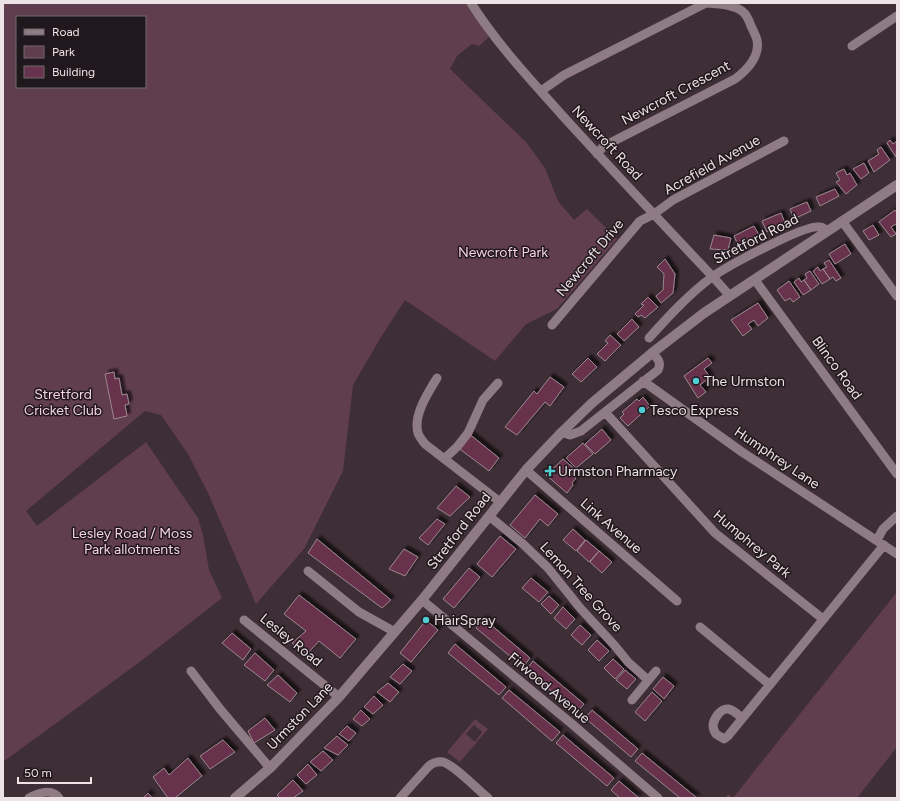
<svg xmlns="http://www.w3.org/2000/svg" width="900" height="801" viewBox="0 0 900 801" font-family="Figtree,sans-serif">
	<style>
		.green { fill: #613e4e; fill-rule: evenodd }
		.building { fill: #67334d; stroke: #9a878f; filter: url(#shadow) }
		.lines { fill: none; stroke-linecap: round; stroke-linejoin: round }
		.minor { stroke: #8e7b83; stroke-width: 9 }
		.secondary { stroke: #8e7b83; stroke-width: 10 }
		.poi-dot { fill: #51ccd3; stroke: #20181c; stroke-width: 1.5 }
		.labels { text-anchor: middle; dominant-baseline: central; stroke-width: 3; stroke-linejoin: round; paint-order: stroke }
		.street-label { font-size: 14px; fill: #ede2e6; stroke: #20181c }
		.park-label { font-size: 14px; fill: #f6d2e1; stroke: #20181c }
		.poi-label { font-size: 14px; fill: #ede2e6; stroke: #20181c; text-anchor: start }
	</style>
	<defs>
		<filter id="shadow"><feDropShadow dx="3.5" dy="-3.5" stdDeviation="1" flood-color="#0009"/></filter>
	</defs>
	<rect width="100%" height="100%" fill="#3e2e35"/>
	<path class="green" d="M3 3H467L489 37 479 46 472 44 457 56 450 69 526 142 545 168 558 201 574 220 587 209 617 239 557 309 526 324 495 361 405 300 381 337 353 385 343 471 304 549 256 604 208 493 188 454 161 415 145 411 26 511 37 526 146 442 198 518 203 535 209 570 222 598 141 661 3 762ZM17 17H145V87H17Z
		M897 592V747L857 798H725L728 794 733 798Z
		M475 719 488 729 460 762 447 752ZM474 725 482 732 475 742 466 734Z"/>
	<path class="building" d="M890 140 893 144 897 141 896 157 887 143Z
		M881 147 890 160 874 172 868 161 879 154 877 150Z
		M864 163 869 173 861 179 853 169Z
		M844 169 847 175 850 173 857 185 846 194 836 182 840 180 836 173Z
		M835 189 839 196 820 206 816 197Z
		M807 202 811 211 794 219 790 209Z
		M895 210 897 213V226L896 224 891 227 896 234 891 237 879 222Z
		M781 213 785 223 767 232 762 221Z
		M873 225 879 235 869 240 863 231Z
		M754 226 759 235 738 245 734 236Z
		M714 235 731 238 728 250 710 249Z
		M845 244 851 254 835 264 829 254Z
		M665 259 675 274 673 293 661 303 656 296 663 290 664 274 657 267Z
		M829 260 841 278 836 281 833 277 830 279 823 269 827 267 824 263Z
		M818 267 820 271 823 269 830 279 822 284 813 271Z
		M810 271 819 284 811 290 804 280 807 278 805 274Z
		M799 278 801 282 804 280 811 290 803 295 794 282Z
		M789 281 800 297 793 302 790 298 785 301 777 290Z
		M648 297 658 307 645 318 641 315 638 317 635 314 644 305 641 304Z
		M758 303 768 318 758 326 754 320 748 324 752 329 743 336 731 320Z
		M632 319 639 327 624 341 617 334Z
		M610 335 621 345 605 361 597 354 608 343 605 341Z
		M588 358 597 367 581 382 572 374Z
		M708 358 712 363 704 369 710 377 700 385 706 392 698 398 684 376Z
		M114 372 115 379 119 378 122 395 127 394 129 404 125 405 127 416 114 419 105 374Z
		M550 377 564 387 550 406 545 402 517 435 505 427 534 391 537 394Z
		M643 397 650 406 628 426 620 418 624 414 622 412 637 399 639 401Z
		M602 429 611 440 595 454 585 444Z
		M468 433 499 458 489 471 457 447Z
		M583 443 593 454 576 468 566 458Z
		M563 459 576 470 572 474 576 478 572 483 573 485 567 493 546 475Z
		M456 486 470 497 450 516 437 508Z
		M535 495 558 514 548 526 540 519 525 538 510 525Z
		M437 519 445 524 428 545 419 538Z
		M573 529 585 540 576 551 563 540Z
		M500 536 516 549 492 577 477 564Z
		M317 539 391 600 382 608 308 553Z
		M586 540 599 551 589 562 577 551Z
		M404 549 418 557 405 576 389 569Z
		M599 551 612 562 602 573 590 562Z
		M469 568 480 577 454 608 443 599Z
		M531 578 548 592 539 602 522 588Z
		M299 595 356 639 340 658 319 641 307 654 292 643 306 631 284 614Z
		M549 596 559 605 551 614 541 604Z
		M563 607 575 619 566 629 554 618Z
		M484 619 530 658 523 667 476 628Z
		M426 620 438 630 411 662 400 653Z
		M580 625 591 635 582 645 571 635Z
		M232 633 251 649 243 660 222 643Z
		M597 640 609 651 599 661 588 650Z
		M455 644 506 687 499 695 448 653Z
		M255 653 274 670 265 681 244 665Z
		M613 659 624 669 615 679 604 668Z
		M533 661 584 704 577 712 526 670Z
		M403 664 412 671 400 684 390 677Z
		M625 670 636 679 627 689 616 680Z
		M278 675 297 693 290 702 267 685Z
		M663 677 674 686 664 699 653 689Z
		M388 683 399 692 390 702 377 692Z
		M509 690 560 732 552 741 502 698Z
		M652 692 662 701 645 721 635 712Z
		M374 696 383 705 373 714 364 707Z
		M361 710 370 719 362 726 353 719Z
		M592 710 638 749 631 757 585 718Z
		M265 718 275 730 254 743 248 731Z
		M347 726 356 733 349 741 339 734Z
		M563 735 614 778 607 786 556 743Z
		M337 736 348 745 338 755 324 748Z
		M223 740 235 752 210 769 200 756Z
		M323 751 333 760 321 771 310 762Z
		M642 753 697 798H680L635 761Z
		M188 758 202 776 175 798H168L153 777 164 768 169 775Z
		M308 764 317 775 306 784 297 775Z
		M293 780 303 791 293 798H280L277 795Z
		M619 781 639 798H620L611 790Z
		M148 793 152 798H143Z"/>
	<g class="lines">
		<path class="minor" d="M471 3C497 44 529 78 561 114 611 169 662 223 713 277L730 296
			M852 46 897 16
			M541 91 564 75 706 3C718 4 731 4 742 11 747 15 749 20 751 26 753 30 756 36 757 40 760 56 747 70 735 79L610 143 603 147 597 154
			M842 221 897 296
			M755 280 897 474
			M552 325 640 221 654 214 673 200 784 141
			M649 338C668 317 689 294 712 277 726 267 805 224 819 227 822 227 825 229 827 231
			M437 378C428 393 413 415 418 433 419 437 423 441 425 444L500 502
			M643 381 742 452 897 554
			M605 412 715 533 823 619
			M562 432 570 435 581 431 658 370C662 362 657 358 652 353
			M444 459 457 447 468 433 483 400 498 383
			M526 470 677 601
			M489 516 523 544 548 568 581 609 615 646 628 662 648 680
			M877 540 883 529 897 516
			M308 571 359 612 395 632
			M422 600 572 724 658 798
			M244 620 339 697
			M700 627 770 685
			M191 671 220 709 270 768
			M632 700 656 671
			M742 718C738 715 734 710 728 709 721 708 714 718 713 725 713 728 714 731 716 734L724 739 728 736 884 545
			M29 798C38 793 52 788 59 798
			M400 798 428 767C432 763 437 761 443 762 454 765 478 790 488 798"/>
		<path class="secondary" d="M235 798 270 768 339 697 422 600 526 470 562 432 592 403 652 353 704 313 897 185"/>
	</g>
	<g class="poi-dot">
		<circle cx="696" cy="381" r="4"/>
		<circle cx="642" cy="410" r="4"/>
		<path d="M548 465h4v4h4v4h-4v4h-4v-4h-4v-4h4z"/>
		<circle cx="426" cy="620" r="4"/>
	</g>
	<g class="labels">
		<g class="street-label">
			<text transform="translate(676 93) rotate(-28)">Newcroft Crescent</text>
			<text transform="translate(607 143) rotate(47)">Newcroft Road</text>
			<text transform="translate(712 165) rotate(-29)">Acrefield Avenue</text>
			<text transform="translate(756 239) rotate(-27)">Stretford Road</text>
			<text transform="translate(590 258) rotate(-50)">Newcroft Drive</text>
			<text transform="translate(837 368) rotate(54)">Blinco Road</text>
			<text transform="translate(777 458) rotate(34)">Humphrey Lane</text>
			<text transform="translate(611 526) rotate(41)">Link Avenue</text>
			<text transform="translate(459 531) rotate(-52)">Stretford Road</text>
			<text transform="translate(752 544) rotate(40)">Humphrey Park</text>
			<text transform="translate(581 587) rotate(48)">Lemon Tree Grove</text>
			<text transform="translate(291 640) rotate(39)">Lesley Road</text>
			<text transform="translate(549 688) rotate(40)">Firwood Avenue</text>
			<text transform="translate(300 716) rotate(-46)">Urmston Lane</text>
		</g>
		<g class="park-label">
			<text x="503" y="252">Newcroft Park</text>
			<text x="63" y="394">Stretford<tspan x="63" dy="16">Cricket Club</tspan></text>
			<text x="132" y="533">Lesley Road / Moss<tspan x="132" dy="16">Park allotments</tspan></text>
		</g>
		<g class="poi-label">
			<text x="704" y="381">The Urmston</text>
			<text x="650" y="410">Tesco Express</text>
			<text x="558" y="471">Urmston Pharmacy</text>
			<text x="434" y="620">HairSpray</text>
		</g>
	</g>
	<rect width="900" height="801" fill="none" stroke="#ede2e6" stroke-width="8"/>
	<rect x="16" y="16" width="130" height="72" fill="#20181c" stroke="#72696d"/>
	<rect x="24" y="29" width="20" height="6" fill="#8e7b83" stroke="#72696d"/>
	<text x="52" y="36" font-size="12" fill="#ede2e6">Road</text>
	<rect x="24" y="46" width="20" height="12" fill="#613e4e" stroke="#72696d"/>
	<text x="52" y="56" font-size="12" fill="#ede2e6">Park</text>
	<rect x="24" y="66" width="20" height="12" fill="#67334d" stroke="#72696d"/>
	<text x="52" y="76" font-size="12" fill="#ede2e6">Building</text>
	<path d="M18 777v6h73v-6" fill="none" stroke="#ede2e6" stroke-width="2"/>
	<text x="24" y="777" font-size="12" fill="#ede2e6" stroke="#20181c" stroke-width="3" paint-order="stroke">50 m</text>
</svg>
